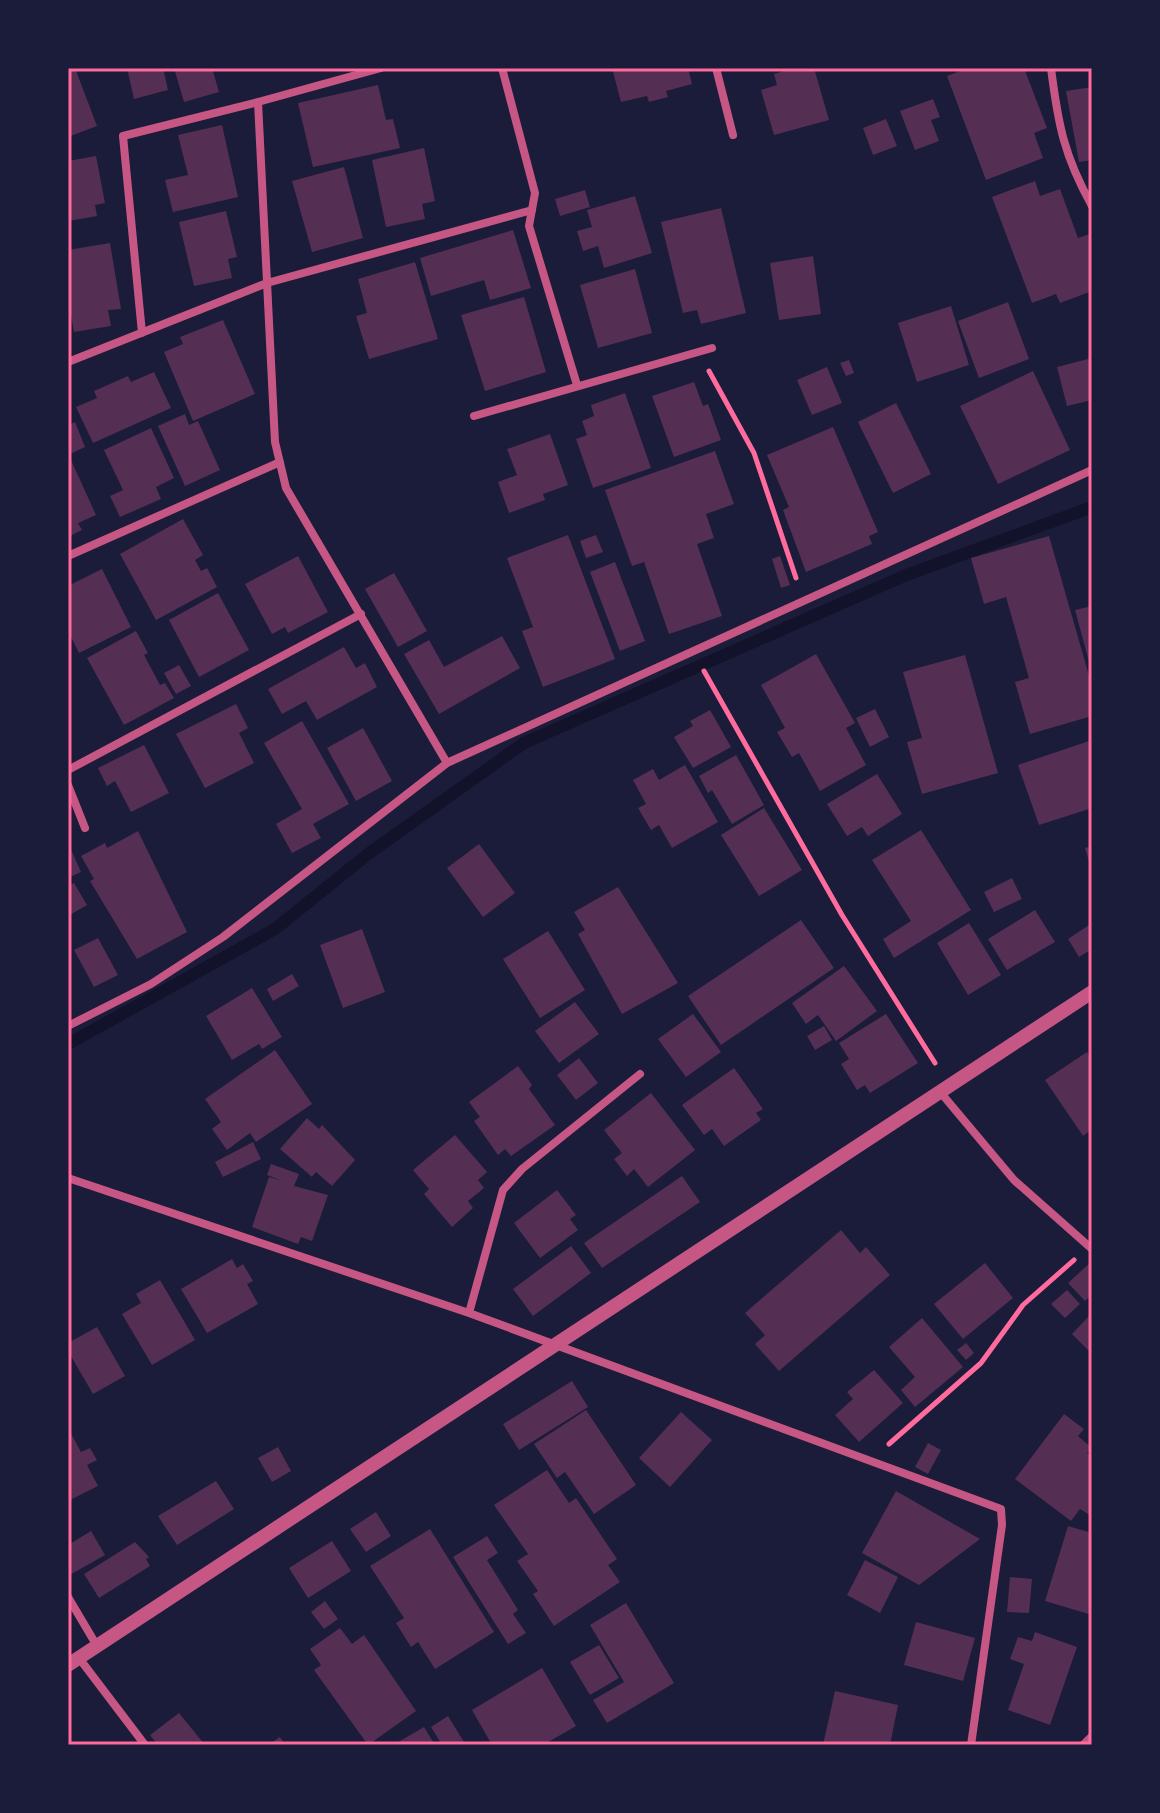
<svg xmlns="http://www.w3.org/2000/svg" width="1160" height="1813" viewBox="0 0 1160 1813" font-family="'Noto Sans',sans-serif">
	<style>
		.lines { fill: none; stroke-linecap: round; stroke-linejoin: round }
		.stream { stroke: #12122b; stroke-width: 12 }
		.building { fill: #542f53 }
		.path { stroke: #ff6b9d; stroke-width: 5 }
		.minor { stroke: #c65784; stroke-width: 8 }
		.tertiary { stroke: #c65784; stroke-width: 14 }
		.neatline { fill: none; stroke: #ff6b9d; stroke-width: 3 }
	</style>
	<rect width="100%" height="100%" fill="#1b1b3a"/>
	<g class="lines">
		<path class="stream" d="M68 1044 275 929 368 854 524 743 904 576 1092 507"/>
	</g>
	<path class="building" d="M75 68 97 126 68 137V69Z
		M127 68H163L168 90 134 99Z
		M174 68H212L219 92 184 102Z
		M612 68H688L692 84 666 91 668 97 649 102 647 96 621 102Z
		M794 68H814L829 120 774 135 761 90 777 85 774 74Z
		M968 68H1024L1047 128 1034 133 1043 158 986 180 947 76Z
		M378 85 386 120 393 119 400 148 313 167 298 103Z
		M1092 87V160L1079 162 1066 91Z
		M933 99 940 117 931 120 939 141 915 150 900 111Z
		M886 119 897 146 873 155 863 128Z
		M222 125 238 197 173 212 165 180 188 175 178 135Z
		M424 148 435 201 422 204 425 219 386 227 372 160Z
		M96 156 105 203 95 205 97 216 68 221V161Z
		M344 167 363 238 312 252 292 181Z
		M1035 181 1040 196 1060 189 1078 238 1090 234 1092 240V291L1060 303 1056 294 1032 303 992 197Z
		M585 190 590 207 560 216 555 199Z
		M635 196 652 253 604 268 598 246 583 251 577 231 592 227 587 210Z
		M721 208 746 313 701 324 697 310 683 313 661 222Z
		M226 211 237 257 228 259 232 278 194 286 179 222Z
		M513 230 531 288 490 300 484 280 431 296 420 258Z
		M110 243 121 309 108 310 111 326 74 332 68 298V250Z
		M813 256 821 314 779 320 770 263Z
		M415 262 438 339 369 359 356 316 367 313 358 279Z
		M635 269 652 333 598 348 580 285Z
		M524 297 546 372 485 391 461 315Z
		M1008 302 1029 359 979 378 958 321Z
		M951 306 969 365 917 382 898 323Z
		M223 320 255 394 193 421 164 352 183 344 180 337Z
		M1092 358V400L1067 406 1057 367Z
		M849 360 854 373 846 376 840 363Z
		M827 367 842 403 812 415 797 380Z
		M1033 371 1070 450 998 484 960 406Z
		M154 372 171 408 93 443 76 407 97 398 94 391 128 376 131 382Z
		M694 382 703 406 708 404 721 440 674 457 652 396Z
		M625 393 651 468 593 488 576 439 587 435 582 421 594 416 591 405Z
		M896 403 931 474 893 493 858 422Z
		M185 414 189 425 198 421 220 470 185 486 158 426Z
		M68 417 71 424 75 422 85 447 68 455Z
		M833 427 878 532 869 536 872 544 806 572 783 510 789 507 767 455Z
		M151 428 174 478 156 487 161 499 120 517 110 496 123 490 104 450Z
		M550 434 568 485 543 494 545 500 509 513 498 482 517 475 507 449Z
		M715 451 734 504 706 514 714 538 697 544 722 616 669 634 644 562 632 566 605 490Z
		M71 460 96 515 78 523 82 530 68 537Z
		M183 519 203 555 195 560 201 571 207 568 217 587 156 620 120 554Z
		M568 535 615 659 543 687 522 631 533 627 507 558Z
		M596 535 603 552 586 558 580 541Z
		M1049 536 1092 686V716L1030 734 1015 682 1029 678 1006 597 984 604 971 558Z
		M298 556 328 612 288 633 285 627 272 634 245 584Z
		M780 556 790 585 781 588 772 559Z
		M615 562 645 641 620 651 590 572Z
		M102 569 131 627 79 653 68 631V586Z
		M394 573 427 631 398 647 365 589Z
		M218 593 249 650 199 677 169 620Z
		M1092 606V669H1091L1075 610Z
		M136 631 148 653 144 655 160 685 165 683 174 698 124 725 87 658Z
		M502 636 520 668 439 714 404 654 429 640 444 667Z
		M344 647 356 668 365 663 377 687 317 720 306 701 282 714 268 689Z
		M816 654 855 723 846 728 866 765 820 791 799 753 792 757 777 732 785 728 761 685Z
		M965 655 998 773 922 794 907 742 922 738 903 672Z
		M179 665 191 686 176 694 164 673Z
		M236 704 248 728 239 733 254 763 205 788 176 734Z
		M875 709 889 737 870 747 856 718Z
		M710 710 731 747 693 768 674 737 693 726 690 721Z
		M302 721 349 804 313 824 321 838 292 853 276 824 302 809 264 743Z
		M363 728 392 781 356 801 327 748Z
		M1092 740V808L1039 825 1018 765Z
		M144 745 169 793 131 812 115 781 107 786 98 768Z
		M736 755 764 805 732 824 712 790 708 793 699 776Z
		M685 765 718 822 672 848 659 825 651 830 638 808 646 804 633 780 653 769 659 780Z
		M877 774 902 814 868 836 862 827 847 836 827 804Z
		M764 808 802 870 759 896 721 835Z
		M921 830 971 910 894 958 883 939 911 921 872 860Z
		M138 831 187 932 137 959 90 881 94 879 81 856 105 843 107 848Z
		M68 843 81 872 68 878Z
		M479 844 515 893 483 917 447 868Z
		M1092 846V868H1091L1085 848Z
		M1012 878 1022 899 994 912 984 892Z
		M74 883 87 905 68 916V886Z
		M618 887 678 983 622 1014 578 934 585 930 574 912Z
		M1035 910 1055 942 1007 970 988 939Z
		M801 920 834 968 721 1045 688 996Z
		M969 923 1001 975 968 995 937 943Z
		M1092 923V949L1079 957 1068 939Z
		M362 929 385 992 343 1008 320 945Z
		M548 931 585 990 540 1018 503 959Z
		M98 938 118 975 94 987 74 950Z
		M844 966 877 1011 836 1041 818 1015 806 1024 792 1003Z
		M292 974 299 986 273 1001 267 989Z
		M252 988 282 1037 262 1049 259 1044 232 1060 206 1016Z
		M575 1002 599 1034 559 1063 535 1031Z
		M693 1014 721 1052 686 1077 658 1039Z
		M886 1014 918 1063 870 1093 865 1085 857 1090 841 1064 849 1059 839 1043Z
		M824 1026 832 1040 815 1050 807 1036Z
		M275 1050 312 1104 256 1142 250 1133 227 1150 212 1129 221 1122 205 1099Z
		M1087 1052 1092 1060V1129L1083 1136 1045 1080Z
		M579 1058 598 1083 576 1100 557 1075Z
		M518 1066 532 1085 529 1089 555 1125 511 1156 505 1149 498 1155 474 1121 480 1117 469 1102Z
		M734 1068 763 1109 756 1113 761 1120 724 1146 712 1129 704 1135 682 1105Z
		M651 1093 695 1150 648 1187 634 1169 627 1176 614 1159 622 1153 604 1130Z
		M307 1118 319 1129 322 1125 355 1160 332 1186 316 1172 312 1177 280 1149Z
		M455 1135 487 1172 478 1180 484 1188 468 1201 473 1208 452 1227 424 1194 429 1189 413 1170Z
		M253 1142 261 1159 223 1177 215 1162Z
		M271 1164 299 1174 294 1186 328 1195 312 1241 301 1237 298 1244 252 1227 269 1177 282 1181 267 1175Z
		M682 1176 700 1202 602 1268 584 1243Z
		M557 1190 576 1215 570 1219 578 1230 540 1258 514 1223Z
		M841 1230 860 1253 866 1247 890 1275 779 1371 755 1344 765 1335 745 1313Z
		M571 1246 591 1273 533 1316 513 1289Z
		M232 1259 237 1268 243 1264 253 1281 247 1284 258 1304 207 1333 181 1289Z
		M1092 1261V1294L1085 1301 1068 1283Z
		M985 1263 1013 1298 963 1339 934 1304Z
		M160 1280 195 1340 152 1365 122 1314 141 1303 136 1294Z
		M1067 1290 1080 1304 1065 1318 1051 1304Z
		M1092 1313V1354L1072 1334Z
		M922 1318 963 1367 915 1407 901 1390 915 1377 889 1347Z
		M97 1327 125 1376 93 1394 68 1351V1343Z
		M966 1343 974 1353 966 1360 957 1350Z
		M874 1370 903 1403 859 1442 835 1415 853 1399 847 1392Z
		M572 1381 588 1407 519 1450 503 1424Z
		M586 1410 636 1485 594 1514 565 1472 557 1478 534 1444Z
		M681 1412 712 1440 670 1487 639 1458Z
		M1064 1414 1084 1429 1078 1436 1092 1448 1087 1453 1092 1457V1510L1088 1514 1080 1509 1071 1521 1015 1479Z
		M68 1428 81 1452 90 1448 97 1460 87 1465 98 1486 68 1501Z
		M928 1443 941 1450 928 1474 915 1467Z
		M278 1447 291 1471 272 1482 258 1458Z
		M547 1470 569 1503 576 1498 617 1559 608 1565 620 1582 554 1626 533 1594 538 1591 517 1561 528 1554 494 1505Z
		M216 1481 234 1509 177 1545 158 1516Z
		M896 1491 980 1539 919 1585 862 1553Z
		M376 1512 391 1536 366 1552 350 1529Z
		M1068 1526 1092 1533V1615L1045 1601Z
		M430 1529 494 1632 435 1669 418 1642 411 1647 396 1623 404 1618 370 1566Z
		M91 1531 105 1555 68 1576V1545Z
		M487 1536 498 1553 487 1560 518 1610 513 1614 526 1633 508 1644 453 1557Z
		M332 1541 351 1571 308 1598 289 1568Z
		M135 1542 149 1557 146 1559 150 1566 99 1598 84 1574Z
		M865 1560 898 1577 880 1613 847 1595Z
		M1010 1577 1032 1579 1029 1613 1007 1612Z
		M325 1601 338 1619 324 1629 311 1612Z
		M626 1603 674 1683 607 1723 593 1700 624 1682 590 1625Z
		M916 1622 975 1638 963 1681 904 1665Z
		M340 1628 352 1644 364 1635 416 1711 368 1745 314 1670 321 1665 310 1649Z
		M1035 1632 1077 1647 1050 1725 1008 1710 1024 1664 1010 1659 1018 1637 1032 1641Z
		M599 1645 619 1678 590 1695 570 1662Z
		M542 1668 576 1726 543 1745H492L472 1710Z
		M835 1691 898 1705 890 1745H823Z
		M179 1713 205 1745H158L150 1735Z
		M448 1716 464 1742 459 1745H442L431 1727Z
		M424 1727 435 1745H393Z
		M280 1737 285 1745H268Z"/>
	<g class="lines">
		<path class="path" d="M709 371 754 453 796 578
			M704 671 842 915 935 1063
			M889 1444 981 1363 1023 1305 1074 1260"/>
		<path class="minor" d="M381 68 258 102 275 442 286 488 447 763
			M502 68 535 193 529 226 577 385
			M716 68 733 135
			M1051 68C1058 124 1064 156 1092 206
			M142 333 123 136 258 102
			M68 362 267 283 532 210
			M474 416 712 348
			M68 556 280 462
			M68 770 361 614
			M68 785 85 828
			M68 1026 151 984 223 937 447 763 1092 470
			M941 1093 1014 1180 1092 1249
			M68 1178 469 1313 1001 1509 1002 1525 971 1745
			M469 1313 503 1190 522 1169 640 1074
			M68 1597 97 1646
			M79 1658 145 1745
			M1083 1745 1092 1736"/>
		<path class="tertiary" d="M68 1665 1092 992"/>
	</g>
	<rect width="1160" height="1813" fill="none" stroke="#1b1b3a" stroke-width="140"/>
	<rect x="70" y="70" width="1020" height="1673" class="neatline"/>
</svg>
